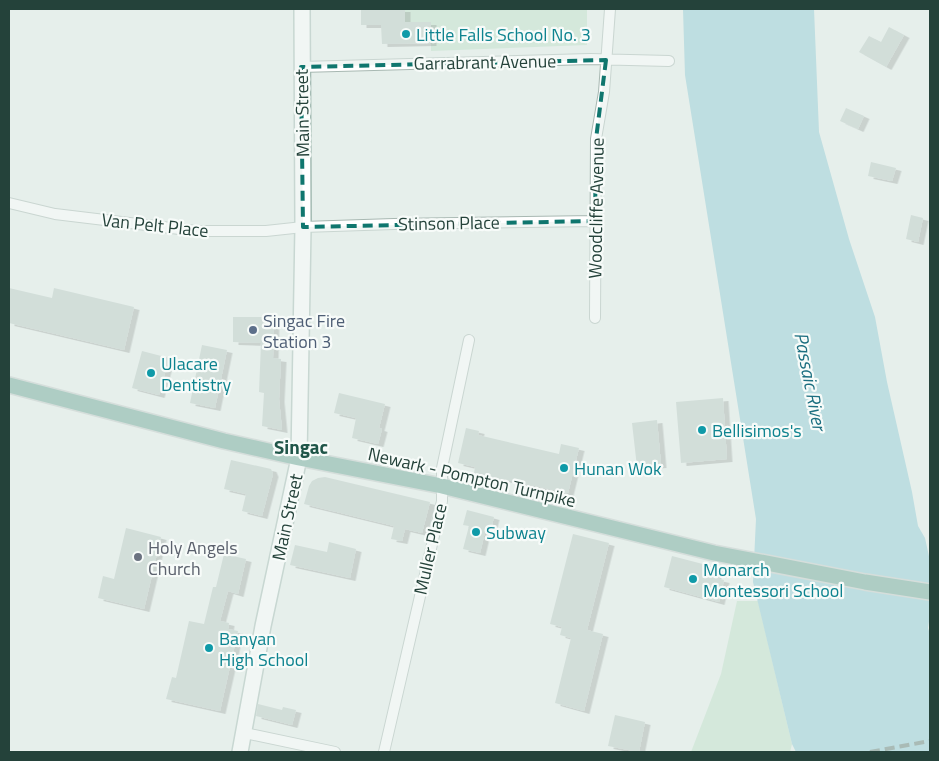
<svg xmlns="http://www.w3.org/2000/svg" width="939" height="761" viewBox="0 0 939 761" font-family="'Titillium Web',sans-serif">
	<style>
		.green { fill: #bfe0c8 }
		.water { fill: #8ec9d4 }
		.building { fill: #bbcac4; filter: url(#shadow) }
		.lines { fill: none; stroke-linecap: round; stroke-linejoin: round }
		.minor-casing { stroke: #a8b8b2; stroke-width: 12 }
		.secondary-casing { stroke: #a4bbb3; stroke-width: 18 }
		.primary-casing { stroke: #c2cac8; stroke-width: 18 }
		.minor { stroke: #fff; stroke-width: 10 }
		.secondary { stroke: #fff; stroke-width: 15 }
		.primary { stroke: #6aa596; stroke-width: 15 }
		.rail { stroke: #5f7d75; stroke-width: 4; stroke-dasharray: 10 5; stroke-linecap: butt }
		.marked { fill: none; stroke: #0f766e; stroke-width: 4; stroke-dasharray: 10 6; stroke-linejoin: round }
		.culture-dot { fill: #0f9aa8; stroke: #f7fbf9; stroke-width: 2 }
		.service-dot { fill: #5c6f8a; stroke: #f7fbf9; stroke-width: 2 }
		.worship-dot { fill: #6b7280; stroke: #f7fbf9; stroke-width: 2 }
		.labels { text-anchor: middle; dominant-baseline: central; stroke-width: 4.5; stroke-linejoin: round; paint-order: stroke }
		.culture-label { font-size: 18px; fill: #0d838f; stroke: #f7fbf9; text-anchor: start }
		.street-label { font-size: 18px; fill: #24423a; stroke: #f7fbf9 }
		.service-label { font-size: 18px; fill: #4e5e75; stroke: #f7fbf9; text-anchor: start }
		.worship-label { font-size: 18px; fill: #5b616d; stroke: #f7fbf9; text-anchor: start }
		.water-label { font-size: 19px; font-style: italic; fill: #1c6f80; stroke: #f7fbf9 }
		.neighbourhood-label { font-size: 19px; font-weight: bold; fill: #1f5548; stroke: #f7fbf9 }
	</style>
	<defs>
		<filter id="shadow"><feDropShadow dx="5.5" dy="3" stdDeviation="0" flood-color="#0004"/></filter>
	</defs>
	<rect width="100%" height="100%" fill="#e6efeb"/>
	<path class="green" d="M405 9H587V45L431 51V22H405Z
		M737 601H758L792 744 790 752H691L721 674Z"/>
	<path class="water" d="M683 9H814L819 132 849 239 875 317 887 382 912 492 918 526 925 538 930 561V615L928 628 930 634V752H796L792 744 753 582 756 519 685 75Z"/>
	<path class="building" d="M361 9H405V22H431V43L382 44 381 25H361Z
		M889 27 904 35 886 67 859 52 869 36 881 42Z
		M846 108 864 116 858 129 840 121Z
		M871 162 896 168 892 181 868 176Z
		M911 215 923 218 918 242 906 239Z
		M9 288 52 298 54 288 134 307 124 350 9 323Z
		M233 317H274L273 358 281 359 279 399 282 430 262 426 264 393 259 392 261 343 233 342Z
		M202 345 227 350 215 408 190 403Z
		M142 351 169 358 159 395 132 388Z
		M339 393 385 404 379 428 382 429 378 444 352 438 356 418 334 413Z
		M723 398 727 459 681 463 676 402Z
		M657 420 661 465 637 467 632 423Z
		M466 428 479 431 478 435 559 454 561 444 579 448 568 493 474 473 475 467 458 463Z
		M231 460 271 469 273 474 262 516 242 511 246 494 224 489Z
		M325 477 430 502 422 533 405 529 402 541 391 539 394 526 304 504 309 486 312 481 318 478Z
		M467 510 494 517 490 533 485 532 480 553 463 549 469 526 463 525Z
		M126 528 161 537 144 609 98 598 103 576 114 579Z
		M573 534 609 543 587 630 603 634 584 711 555 703 571 638 560 635 562 627 550 624Z
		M329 542 356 549 350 578 290 565 295 545 327 552Z
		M224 554 246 559 238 594 228 591 220 621 229 623 228 629 238 631 220 711 166 699 172 677 176 678 189 621 204 624 213 587H216Z
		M672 556 718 568 715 578 724 580 719 602 664 587Z
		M258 704 282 710 283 707 296 710 292 725 256 716Z
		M615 715 645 722 639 752 608 746Z"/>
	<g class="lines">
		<defs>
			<path id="minor" d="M301 67 590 59 669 61
				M9 203 55 214 196 231H266L303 227 394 224 595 221
				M595 318 596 139 604 92 610 9
				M245 733 335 752
				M384 752 442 501V468L469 340"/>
			<path id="secondary" d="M240 752 263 626 299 458 303 227 302 9"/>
			<path id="primary" d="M9 385 224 441 299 458 442 486 714 553 865 582 930 592"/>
		</defs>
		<use href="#minor" class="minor-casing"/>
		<use href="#secondary" class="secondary-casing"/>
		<use href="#primary" class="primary-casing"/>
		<use href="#minor" class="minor"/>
		<use href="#secondary" class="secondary"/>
		<use href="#primary" class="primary"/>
		<path class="rail" d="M870 752 930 741"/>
	</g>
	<path d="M0 0H939V761H0ZM606 60 596 139 595 221 303 227 301 67Z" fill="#e6efeb" fill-opacity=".55" fill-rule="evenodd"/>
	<path class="marked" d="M606 60 596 139 595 221 303 227 301 67Z"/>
	<g class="culture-dot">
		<circle cx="406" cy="34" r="5"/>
		<circle cx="151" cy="373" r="5"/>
		<circle cx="702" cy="430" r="5"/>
		<circle cx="564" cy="468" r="5"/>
		<circle cx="476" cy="532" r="5"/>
		<circle cx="693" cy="579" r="5"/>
		<circle cx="209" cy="648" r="5"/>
	</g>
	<circle class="service-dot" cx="253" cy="330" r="5"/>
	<circle class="worship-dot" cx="138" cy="557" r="5"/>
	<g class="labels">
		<g class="culture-label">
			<text x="416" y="34">Little Falls School No. 3</text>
			<text x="161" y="363">Ulacare<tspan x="161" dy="21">Dentistry</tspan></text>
			<text x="712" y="430">Bellisimos's</text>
			<text x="574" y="468">Hunan Wok</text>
			<text x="486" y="532">Subway</text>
			<text x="703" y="569">Monarch<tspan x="703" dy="21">Montessori School</tspan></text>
			<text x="219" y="638">Banyan<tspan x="219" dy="21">High School</tspan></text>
		</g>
		<g class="street-label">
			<text transform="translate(485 62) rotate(-1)">Garrabrant Avenue</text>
			<text transform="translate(302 113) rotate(-91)">Main Street</text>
			<text transform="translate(596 208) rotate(-89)">Woodcliffe Avenue</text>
			<text transform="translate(449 223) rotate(-1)">Stinson Place</text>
			<text transform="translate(155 225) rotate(6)">Van Pelt Place</text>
			<text transform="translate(472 477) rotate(13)">Newark - Pompton Turnpike</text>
			<text transform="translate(287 517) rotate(-78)">Main Street</text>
			<text transform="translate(430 549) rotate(-77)">Muller Place</text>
		</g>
		<g class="service-label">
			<text x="263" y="320">Singac Fire<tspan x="263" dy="21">Station 3</tspan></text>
		</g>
		<g class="worship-label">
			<text x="148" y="547">Holy Angels<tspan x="148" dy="21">Church</tspan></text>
		</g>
		<g class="water-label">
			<text transform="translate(811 381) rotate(79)">Passaic River</text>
		</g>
		<g class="neighbourhood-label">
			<text x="301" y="446">Singac</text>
		</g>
	</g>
	<rect width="939" height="761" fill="none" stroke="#24423a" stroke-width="20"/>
</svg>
